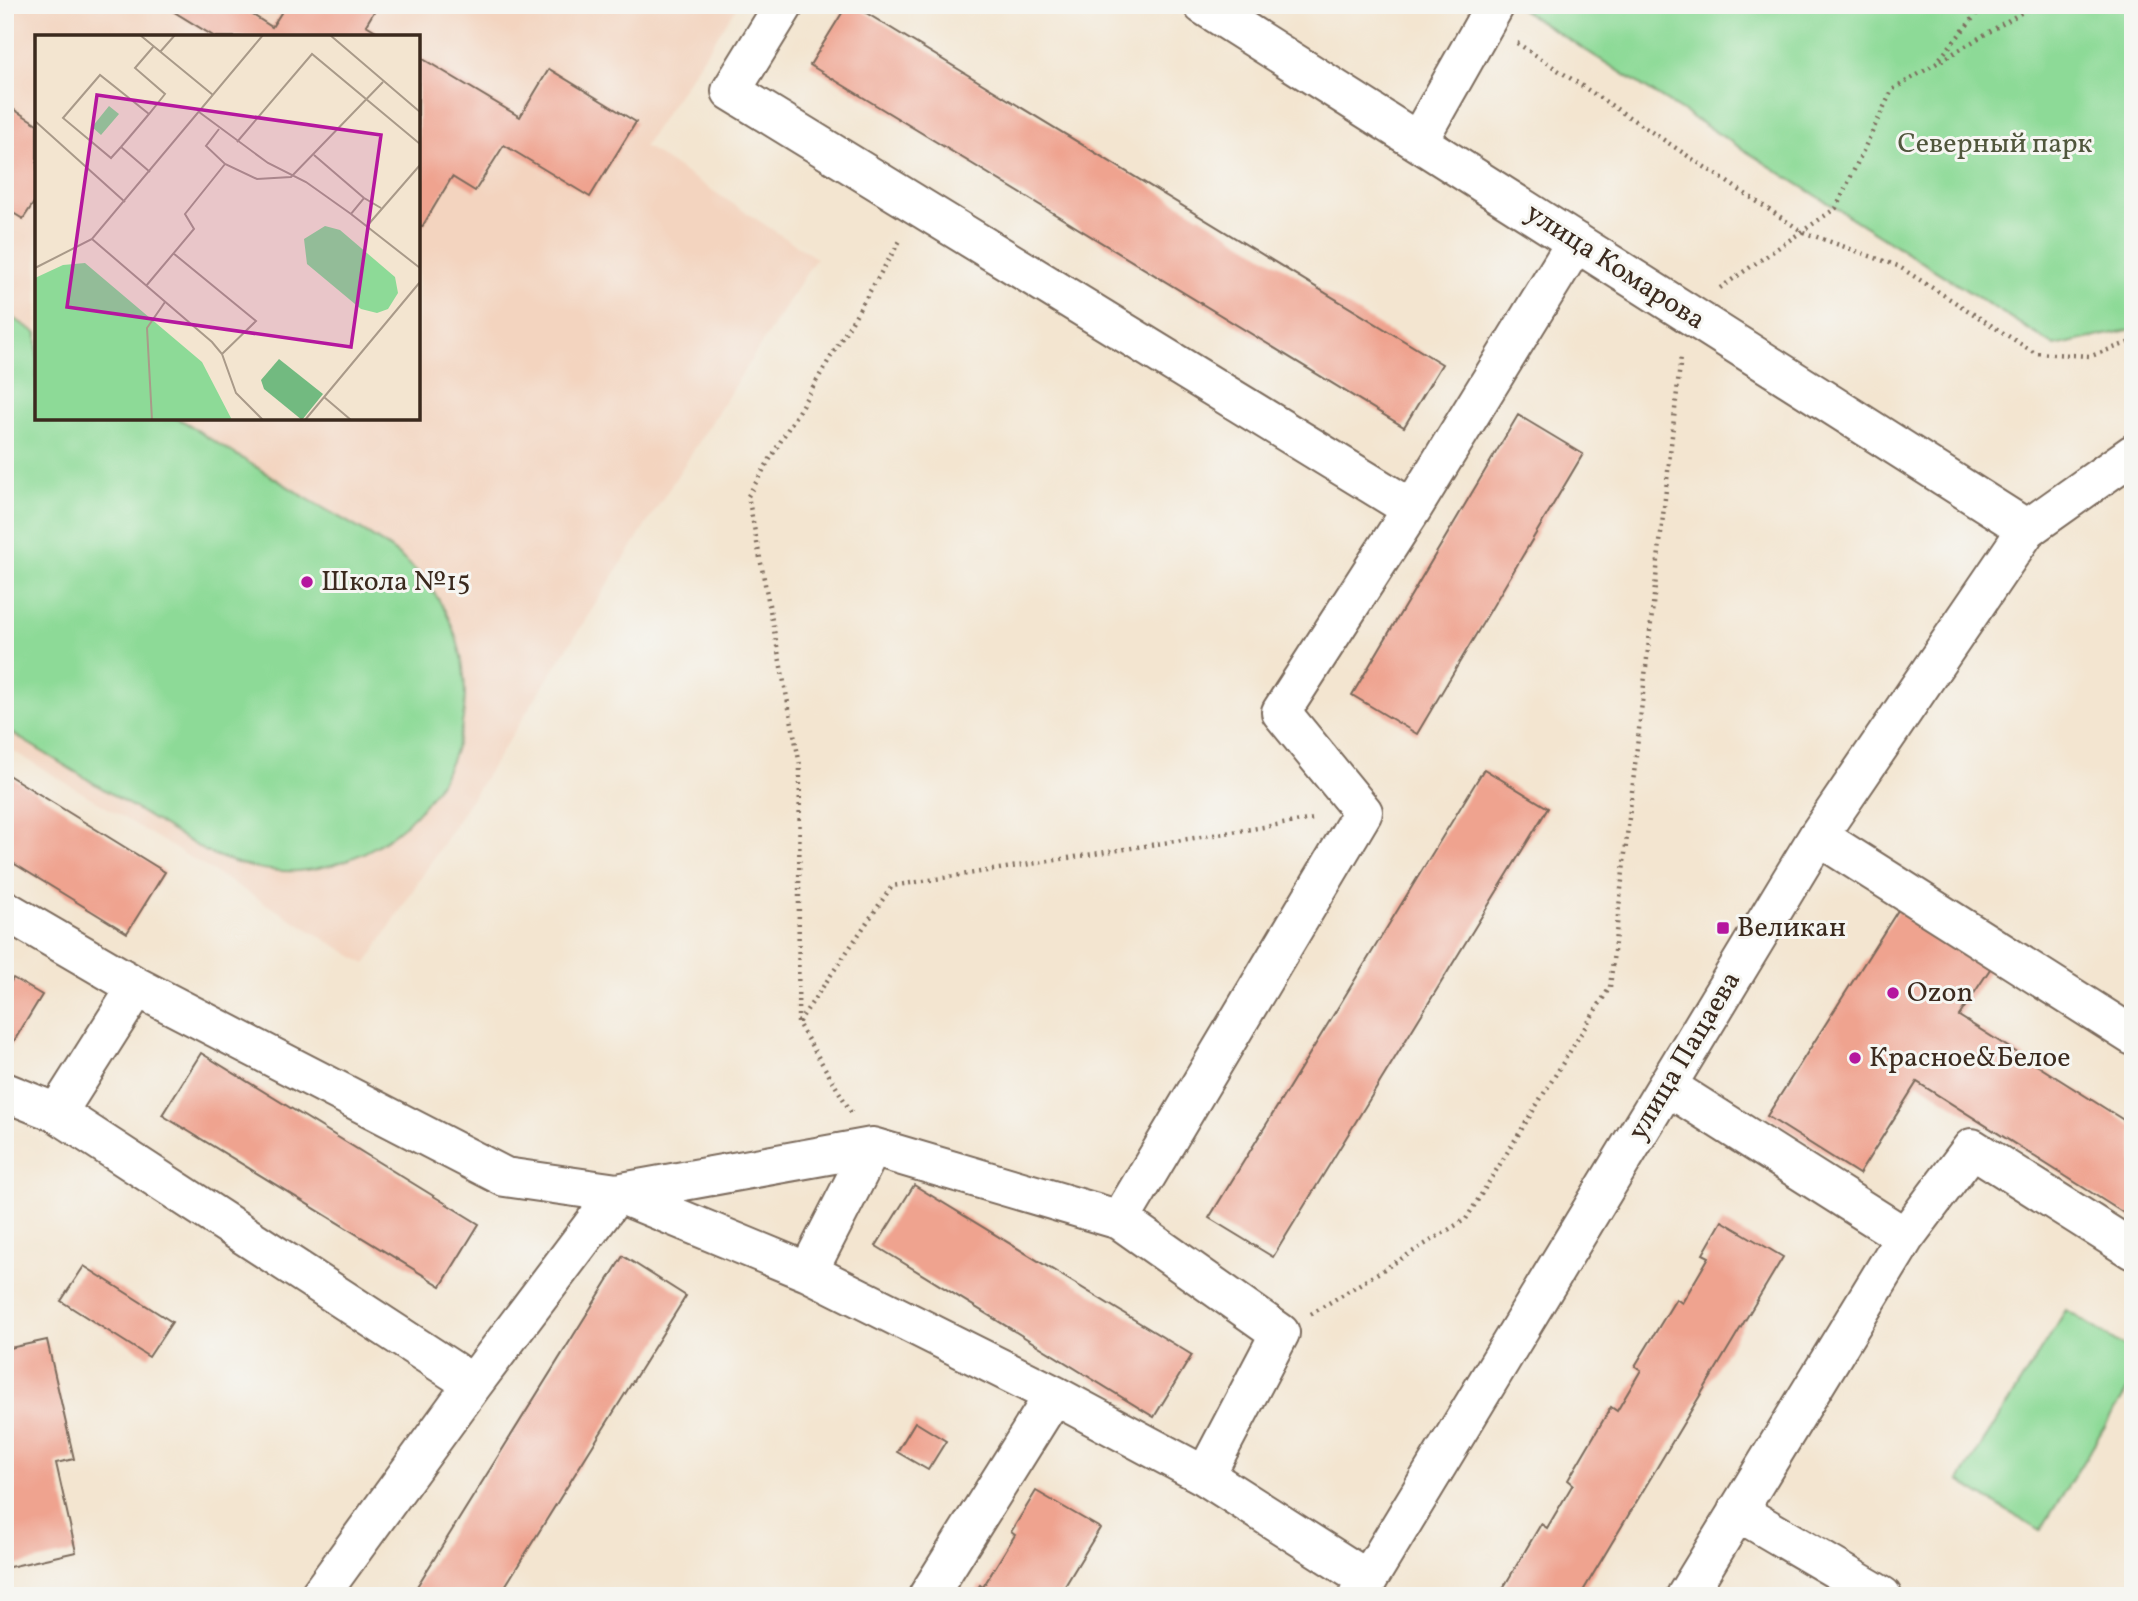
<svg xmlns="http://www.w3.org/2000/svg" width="2138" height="1601" viewBox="0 0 2138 1601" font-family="Vollkorn,serif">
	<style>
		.built { fill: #f3d4bf; fill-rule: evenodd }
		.green { fill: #8dda97; stroke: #64825a; stroke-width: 2 }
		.building { fill: #efa38f }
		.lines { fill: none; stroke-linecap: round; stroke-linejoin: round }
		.minor-casing { stroke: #7b6b5c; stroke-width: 42 }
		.path { stroke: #7b6b5c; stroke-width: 4.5; stroke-dasharray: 2 5; stroke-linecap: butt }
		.minor { stroke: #fff; stroke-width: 38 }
		.poi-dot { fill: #b5179e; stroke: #f6f6f2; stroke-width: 2.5 }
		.labels { text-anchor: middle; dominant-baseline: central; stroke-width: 6; stroke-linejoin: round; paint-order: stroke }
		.park-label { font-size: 28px; fill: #50563c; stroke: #f6f6f2 }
		.street-label { font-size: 28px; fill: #3b2a1e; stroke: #f6f6f2 }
		.poi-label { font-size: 28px; fill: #3b2a1e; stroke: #f6f6f2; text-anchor: start }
		.inset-road { fill: none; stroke: #a99a89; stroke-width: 2 }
		.view { fill: #b5179e; fill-opacity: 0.15; stroke: #b5179e; stroke-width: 3.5 }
		.inset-edge { fill: none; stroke: #3b2a1e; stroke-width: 3.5 }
	</style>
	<rect width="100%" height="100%" fill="#f6f6f2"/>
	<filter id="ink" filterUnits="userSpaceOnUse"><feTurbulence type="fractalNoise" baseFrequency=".0143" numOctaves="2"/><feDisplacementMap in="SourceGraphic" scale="14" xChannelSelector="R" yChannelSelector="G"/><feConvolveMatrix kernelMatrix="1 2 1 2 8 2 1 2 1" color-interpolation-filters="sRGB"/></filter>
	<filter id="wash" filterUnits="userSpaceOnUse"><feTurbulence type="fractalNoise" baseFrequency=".00686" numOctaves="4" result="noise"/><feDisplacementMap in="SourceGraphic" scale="28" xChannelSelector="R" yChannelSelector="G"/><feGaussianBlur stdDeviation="1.57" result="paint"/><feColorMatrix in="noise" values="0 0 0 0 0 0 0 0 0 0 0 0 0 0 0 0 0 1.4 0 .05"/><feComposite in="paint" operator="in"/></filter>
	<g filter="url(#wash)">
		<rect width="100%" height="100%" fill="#f3e5d0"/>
		<path class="built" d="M5 5H738L644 146 816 258 366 964 5 746ZM37 37H418V418H37Z"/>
		<path class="green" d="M1514 5H2133V329L2055 346Z
			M5 313 37 333V418C69 418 100 418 132 418 146 418 162 416 175 418 185 420 198 431 207 437 240 457 273 477 306 498 349 524 400 546 430 587 454 619 465 657 465 696 463 788 389 864 298 871 265 873 234 864 205 851L5 729Z
			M2066 1310 2133 1352V1381L2040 1531 1959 1481Z"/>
		<g id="blocks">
			<path class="building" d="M163 5H237L272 27 286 5H378L366 25 386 37H215Z
				M847 5H853L1442 364 1404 427 810 65Z
				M418 56 520 117 549 69 636 122 590 197 504 145 475 191 452 177 422 227 418 225Z
				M5 104 37 124V198L23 219 5 208Z
				M1518 415 1583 454 1417 734 1352 695Z
				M1484 769 1548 808 1273 1257 1209 1218Z
				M5 773 165 872 127 933 5 858Z
				M1902 904 1994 963 1959 1016 2133 1126V1219L1917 1082 1859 1174 1767 1116Z
				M13 978 42 995 11 1046 5 1043V991Z
				M201 1053 479 1224 441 1286 162 1115Z
				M914 1185 1192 1355 1154 1417 876 1246Z
				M1722 1221 1783 1257 1580 1596H1507L1508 1594 1502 1590 1541 1524 1547 1528 1573 1484 1568 1480 1611 1407 1617 1411 1641 1370 1635 1366 1676 1299 1682 1303 1709 1257 1703 1254Z
				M623 1256 686 1296 499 1596H411Z
				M84 1266 172 1322 149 1357 61 1301Z
				M47 1340 74 1459 56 1463 76 1552 5 1568V1349Z
				M915 1422 946 1441 928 1470 897 1452Z
				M1036 1491 1100 1528 1059 1596H973L980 1585 983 1587 1015 1535 1011 1532Z"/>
		</g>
	</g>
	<g filter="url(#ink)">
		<use href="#blocks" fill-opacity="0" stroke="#7b6b5c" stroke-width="2"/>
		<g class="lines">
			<defs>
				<path id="minor" d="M784 5 731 91 1412 509
					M1203 5 2027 529
					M1418 141 1495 5
					M1818 836 2133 1036
					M5 910 137 987
					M1667 1086 1905 1237
					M5 1092 57 1113 137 987 505 1177 617 1193 808 1272 1054 1395 1205 1476 1368 1580
					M57 1113 473 1384
					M1120 1220 1363 812 1281 712 1412 509 1576 242
					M808 1272 872 1147
					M1737 1511 1882 1596
					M319 1596 473 1384 617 1193 872 1147 1120 1220 1280 1333 1205 1476
					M928 1596 1054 1395
					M1358 1596 1818 836 2027 529 2133 454
					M1686 1596 1905 1237 1972 1148 2133 1250"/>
			</defs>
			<use href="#minor" class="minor-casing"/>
			<path class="path" d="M1517 43 1803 232 1898 266 2035 353 2091 356 2133 341
				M1940 58 1984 5
				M1720 288 1836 208 1892 90 2034 5
				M798 1023 800 765 748 496 901 239
				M851 1112 798 1023 892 886 1314 819
				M1311 1314 1466 1219 1610 987 1681 356"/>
			<use href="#minor" class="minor"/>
		</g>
	</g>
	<g class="poi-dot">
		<circle cx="307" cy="582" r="7"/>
		<rect x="1716" y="921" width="14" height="14" rx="3.5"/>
		<circle cx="1893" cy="993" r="7"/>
		<circle cx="1855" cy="1058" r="7"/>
	</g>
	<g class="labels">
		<g class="park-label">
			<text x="1995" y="144">Северный парк</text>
		</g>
		<g class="street-label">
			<text transform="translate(1615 267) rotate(33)">улица Комарова</text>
			<text transform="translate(1685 1056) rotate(-59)">улица Пацаева</text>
		</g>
		<g class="poi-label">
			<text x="321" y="582">Школа №15</text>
			<text x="1737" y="928">Великан</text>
			<text x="1907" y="993">Ozon</text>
			<text x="1869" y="1058">Красное&amp;Белое</text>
		</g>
	</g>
	<g transform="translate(35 35)">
		<rect width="385" height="385" fill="#f3e5d0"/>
		<path d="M74 71 84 79 66 100 57 92ZM290 191 305 195 360 242 363 258 353 274 342 278 326 274 272 229 269 204ZM50 228 167 327 197 385H0V243L28 230Z" fill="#8dda97"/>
		<path d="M244 324 288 359 267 385 229 354 226 345Z" fill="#72ba80"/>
		<path class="inset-road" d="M105 0 178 60M295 0 385 77M125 17 140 0M164 77 233 128 271 147 316 179 329 163 346 173M114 79 65 40 28 83 76 123 86 112 114 79 130 59 100 33 119 11M0 86 90 167M184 94 171 111 190 129 222 144 256 142 348 47M202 107 277 19 385 109M86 112 115 137M279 120 329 163M316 179 385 233M332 191 385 130M57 204 177 307 187 319 201 358 228 385M138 218 221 286 187 319M0 233 57 204 228 0M111 251 159 194 150 179 190 129M289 362 316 385M117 385 112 293 130 267M270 385 385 247"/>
		<path class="view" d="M62 60 346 100 316 312 32 272Z"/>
		<rect width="385" height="385" class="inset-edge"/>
	</g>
	<rect width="2138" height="1601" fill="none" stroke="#f6f6f2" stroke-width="28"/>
</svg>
